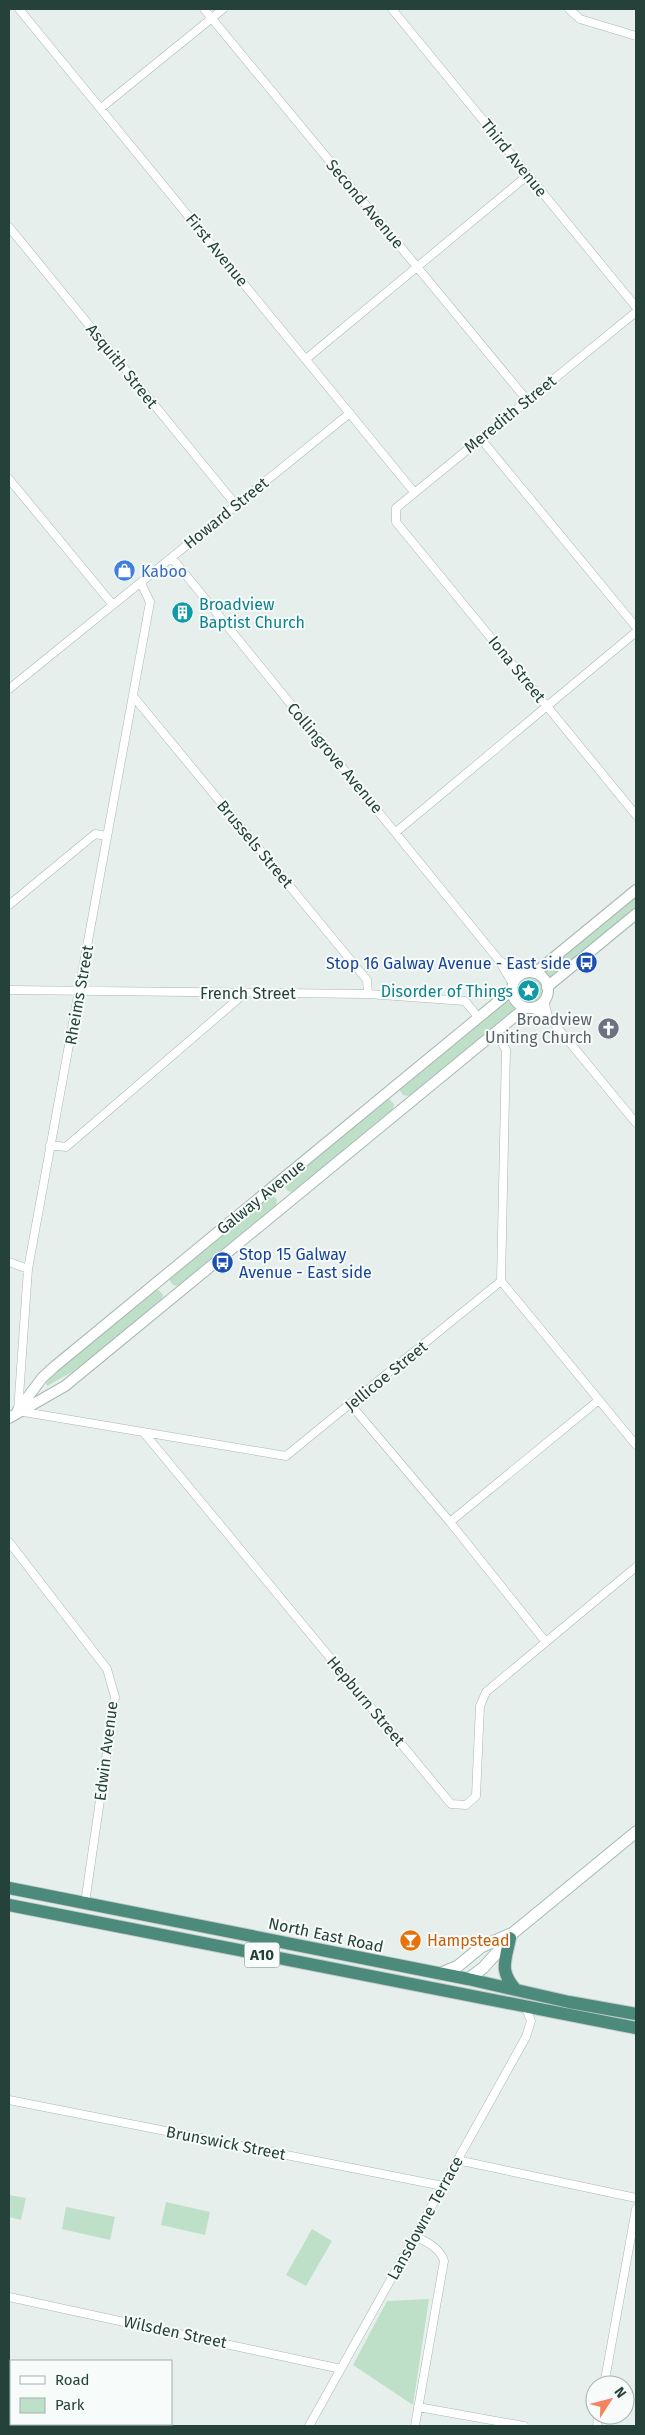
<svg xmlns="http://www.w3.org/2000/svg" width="645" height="2435" viewBox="0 0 645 2435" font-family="'Fira Sans',sans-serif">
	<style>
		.green { fill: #bfe0c8 }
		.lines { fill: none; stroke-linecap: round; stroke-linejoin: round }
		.minor-casing { stroke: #a8b8b2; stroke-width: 9 }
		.tertiary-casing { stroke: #a8b8b2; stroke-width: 12 }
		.secondary-casing { stroke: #a4bbb3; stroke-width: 13 }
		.trunk-casing { stroke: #c2cac8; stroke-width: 14 }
		.minor { stroke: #fff; stroke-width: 8 }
		.tertiary { stroke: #fff; stroke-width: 10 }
		.secondary { stroke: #fff; stroke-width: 11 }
		.trunk { stroke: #4c8a7c; stroke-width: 12 }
		.labels { text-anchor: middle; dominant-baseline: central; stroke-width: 4; stroke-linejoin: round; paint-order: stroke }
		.shield { fill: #f7fbf9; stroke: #637a73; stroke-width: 1 }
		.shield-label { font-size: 15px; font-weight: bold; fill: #24423a }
		.street-label { font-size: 16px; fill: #24423a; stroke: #f7fbf9 }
		.shop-label { font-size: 16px; fill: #366cbe; stroke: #f7fbf9; text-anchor: start }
		.culture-label { font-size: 16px; fill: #0d838f; stroke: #f7fbf9; text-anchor: start }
		.transit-label { font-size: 16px; fill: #164399; stroke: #f7fbf9; text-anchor: end }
		.worship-label { font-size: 16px; fill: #5b616d; stroke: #f7fbf9; text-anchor: end }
		.food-label { font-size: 16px; fill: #c56008; stroke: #f7fbf9; text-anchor: start }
	</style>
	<rect width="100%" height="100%" fill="#e6efeb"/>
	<path class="green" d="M636 892V909L550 980 542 971Z
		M517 990a13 13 0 1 1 26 0a13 13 0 1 1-26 0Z
		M506 999 515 1009 409 1096 403 1095 399 1089Z
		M388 1098 394 1104 393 1109 293 1192 288 1191 283 1184Z
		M271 1194 277 1199 276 1205 178 1286 173 1285 168 1278Z
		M157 1288 163 1295 162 1299 99 1351 72 1372 47 1386 46 1383 65 1364Z
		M9 2195 26 2198 21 2220 9 2217Z
		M166 2202 210 2212 205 2235 161 2225Z
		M66 2207 115 2217 110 2240 62 2229Z
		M312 2229 332 2241 306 2286 286 2275Z
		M429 2299 413 2405 353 2365 387 2301Z"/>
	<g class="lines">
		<defs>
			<path id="minor" d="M19 9 414 492
				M204 9 527 400
				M392 9 636 307
				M569 9 580 19 636 36
				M101 108 223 9
				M9 227 236 505
				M636 312 396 508V522L636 815
				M306 359 528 175
				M481 439 636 627
				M9 479 113 605
				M172 558 498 959 513 984
				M141 583 150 602 28 1269 18 1411 286 1456 501 1281 506 1050 496 1032
				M9 689 350 413
				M133 696 367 980 368 994
				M396 832 636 632
				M9 905 95 834 107 836
				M502 962 519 976
				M9 990 368 994 465 1001 479 1018
				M544 1001 548 1016
				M531 1008 548 1016 636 1123
				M50 1145 66 1147 245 993
				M9 1262 28 1269
				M501 1281 636 1445
				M351 1405 450 1522 545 1641
				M145 1434 451 1804 466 1805 476 1796 480 1706 486 1692 636 1567
				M450 1522 599 1400
				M9 1542 107 1669 115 1697 85 1903
				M9 2100 443 2186
				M457 2160 636 2198
				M9 2297 341 2369
				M604 2385 636 2209
				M418 2407 524 2426
				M309 2426 526 2037 531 2021 526 2008
				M415 2426 444 2261C440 2248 427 2242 415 2236
				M597 2426 599 2415"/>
			<path id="tertiary" d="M512 990a18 18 0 1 1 36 0a18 18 0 1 1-36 0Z
				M535 973 636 890
				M547 987 636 914
				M18 1410 42 1378 54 1367 512 990
				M9 1418 65 1386 525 1008"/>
			<path id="secondary" d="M439 1974 458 1966 481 1947 513 1933 636 1832
				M468 1979 483 1968 511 1937"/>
			<path id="trunk" d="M9 1888 468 1979 569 2002 636 2014
				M9 1905 636 2028
				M510 1938C505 1962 499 1971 516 1990"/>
		</defs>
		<use href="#minor" class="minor-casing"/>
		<use href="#tertiary" class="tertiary-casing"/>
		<use href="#secondary" class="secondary-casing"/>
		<use href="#trunk" class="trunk-casing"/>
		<use href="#minor" class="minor"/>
		<use href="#tertiary" class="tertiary"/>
		<use href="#secondary" class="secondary"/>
		<use href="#trunk" class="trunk"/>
	</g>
	<defs>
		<symbol id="shop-disc" viewBox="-11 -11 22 22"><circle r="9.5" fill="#3f7fe0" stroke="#f7fbf9"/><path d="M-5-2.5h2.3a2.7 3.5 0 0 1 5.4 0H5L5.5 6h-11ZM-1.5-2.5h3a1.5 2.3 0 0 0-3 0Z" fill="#fff"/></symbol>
		<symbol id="building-disc" viewBox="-11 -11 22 22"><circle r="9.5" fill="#0f9aa8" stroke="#f7fbf9"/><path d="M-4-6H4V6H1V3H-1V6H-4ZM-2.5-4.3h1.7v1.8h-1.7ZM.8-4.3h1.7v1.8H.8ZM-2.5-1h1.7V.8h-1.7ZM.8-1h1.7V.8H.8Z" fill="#fff"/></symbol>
		<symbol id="bus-disc" viewBox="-11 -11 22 22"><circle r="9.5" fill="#1a4fb4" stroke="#f7fbf9"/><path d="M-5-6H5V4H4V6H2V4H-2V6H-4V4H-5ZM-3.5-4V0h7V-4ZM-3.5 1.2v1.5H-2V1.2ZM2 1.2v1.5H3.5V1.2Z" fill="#fff"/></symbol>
		<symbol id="sight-disc" viewBox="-11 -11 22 22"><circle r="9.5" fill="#0f9aa8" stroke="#f7fbf9"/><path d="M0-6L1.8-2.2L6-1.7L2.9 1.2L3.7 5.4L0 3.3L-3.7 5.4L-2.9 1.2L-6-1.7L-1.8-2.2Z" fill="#fff"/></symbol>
		<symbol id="church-disc" viewBox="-11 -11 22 22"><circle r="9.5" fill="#6b7280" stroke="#f7fbf9"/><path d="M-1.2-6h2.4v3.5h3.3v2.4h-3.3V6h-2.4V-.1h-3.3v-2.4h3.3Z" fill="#fff"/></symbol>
		<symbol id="bar-disc" viewBox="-11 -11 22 22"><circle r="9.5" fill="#e8710a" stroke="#f7fbf9"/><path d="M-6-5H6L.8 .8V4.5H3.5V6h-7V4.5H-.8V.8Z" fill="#fff"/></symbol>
	</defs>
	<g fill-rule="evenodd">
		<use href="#shop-disc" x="112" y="558" width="25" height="25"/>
		<use href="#building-disc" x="170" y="600" width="25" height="25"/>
		<use href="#bus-disc" x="574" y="950" width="25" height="25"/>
		<use href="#sight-disc" x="516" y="978" width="25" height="25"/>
		<use href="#church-disc" x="596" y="1016" width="25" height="25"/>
		<use href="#bus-disc" x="210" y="1250" width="25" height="25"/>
		<use href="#bar-disc" x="398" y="1928" width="25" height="25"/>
	</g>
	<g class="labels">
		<rect class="shield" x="244.5" y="1942.5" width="35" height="25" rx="4"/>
		<g class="shield-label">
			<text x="262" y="1955">A10</text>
		</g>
		<g class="street-label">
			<text transform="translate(514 158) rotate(51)">Third Avenue</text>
			<text transform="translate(365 204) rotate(50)">Second Avenue</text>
			<text transform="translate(217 250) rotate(51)">First Avenue</text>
			<text transform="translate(122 366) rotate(51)">Asquith Street</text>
			<text transform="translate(510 414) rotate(-39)">Meredith Street</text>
			<text transform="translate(226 513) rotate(-39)">Howard Street</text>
			<text transform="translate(517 669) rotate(51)">Iona Street</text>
			<text transform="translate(335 758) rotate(50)">Collingrove Avenue</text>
			<text transform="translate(255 844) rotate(50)">Brussels Street</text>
			<text x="248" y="993">French Street</text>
			<text transform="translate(79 995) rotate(-80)">Rheims Street</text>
			<text transform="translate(261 1197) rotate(-39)">Galway Avenue</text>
			<text transform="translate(386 1376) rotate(-39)">Jellicoe Street</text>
			<text transform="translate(366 1701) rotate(50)">Hepburn Street</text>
			<text transform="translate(106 1751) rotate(-83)">Edwin Avenue</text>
			<text transform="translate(326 1935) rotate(12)">North East Road</text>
			<text transform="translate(226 2143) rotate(11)">Brunswick Street</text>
			<text transform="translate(425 2218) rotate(-61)">Lansdowne Terrace</text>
			<text transform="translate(175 2332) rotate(12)">Wilsden Street</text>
		</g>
		<g class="shop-label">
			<text x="141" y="571">Kaboo</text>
		</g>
		<g class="culture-label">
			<text x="199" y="604">Broadview<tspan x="199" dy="18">Baptist Church</tspan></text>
			<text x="513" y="991" text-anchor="end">Disorder of Things</text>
		</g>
		<g class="transit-label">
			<text x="571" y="963">Stop 16 Galway Avenue - East side</text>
			<text x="239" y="1254" text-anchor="start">Stop 15 Galway<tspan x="239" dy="18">Avenue - East side</tspan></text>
		</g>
		<g class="worship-label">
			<text x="592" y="1019">Broadview<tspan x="592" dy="18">Uniting Church</tspan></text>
		</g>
		<g class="food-label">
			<text x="427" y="1940">Hampstead</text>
		</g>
	</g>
	<rect width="645" height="2435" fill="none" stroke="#24423a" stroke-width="20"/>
	<rect x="10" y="2360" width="162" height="65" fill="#f7fbf9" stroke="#a3b1ad"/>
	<rect x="20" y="2376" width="25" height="8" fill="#ffffff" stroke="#a3b1ad"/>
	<text x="55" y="2385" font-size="15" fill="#24423a">Road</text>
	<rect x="20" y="2398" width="25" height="15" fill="#bfe0c8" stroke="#a3b1ad"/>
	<text x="55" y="2410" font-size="15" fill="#24423a">Park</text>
	<g transform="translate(610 2400) rotate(54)"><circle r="24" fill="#f7fbf9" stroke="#a3b1ad"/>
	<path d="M0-4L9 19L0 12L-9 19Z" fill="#f4845f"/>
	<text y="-8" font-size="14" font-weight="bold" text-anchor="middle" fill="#24423a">N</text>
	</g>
</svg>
